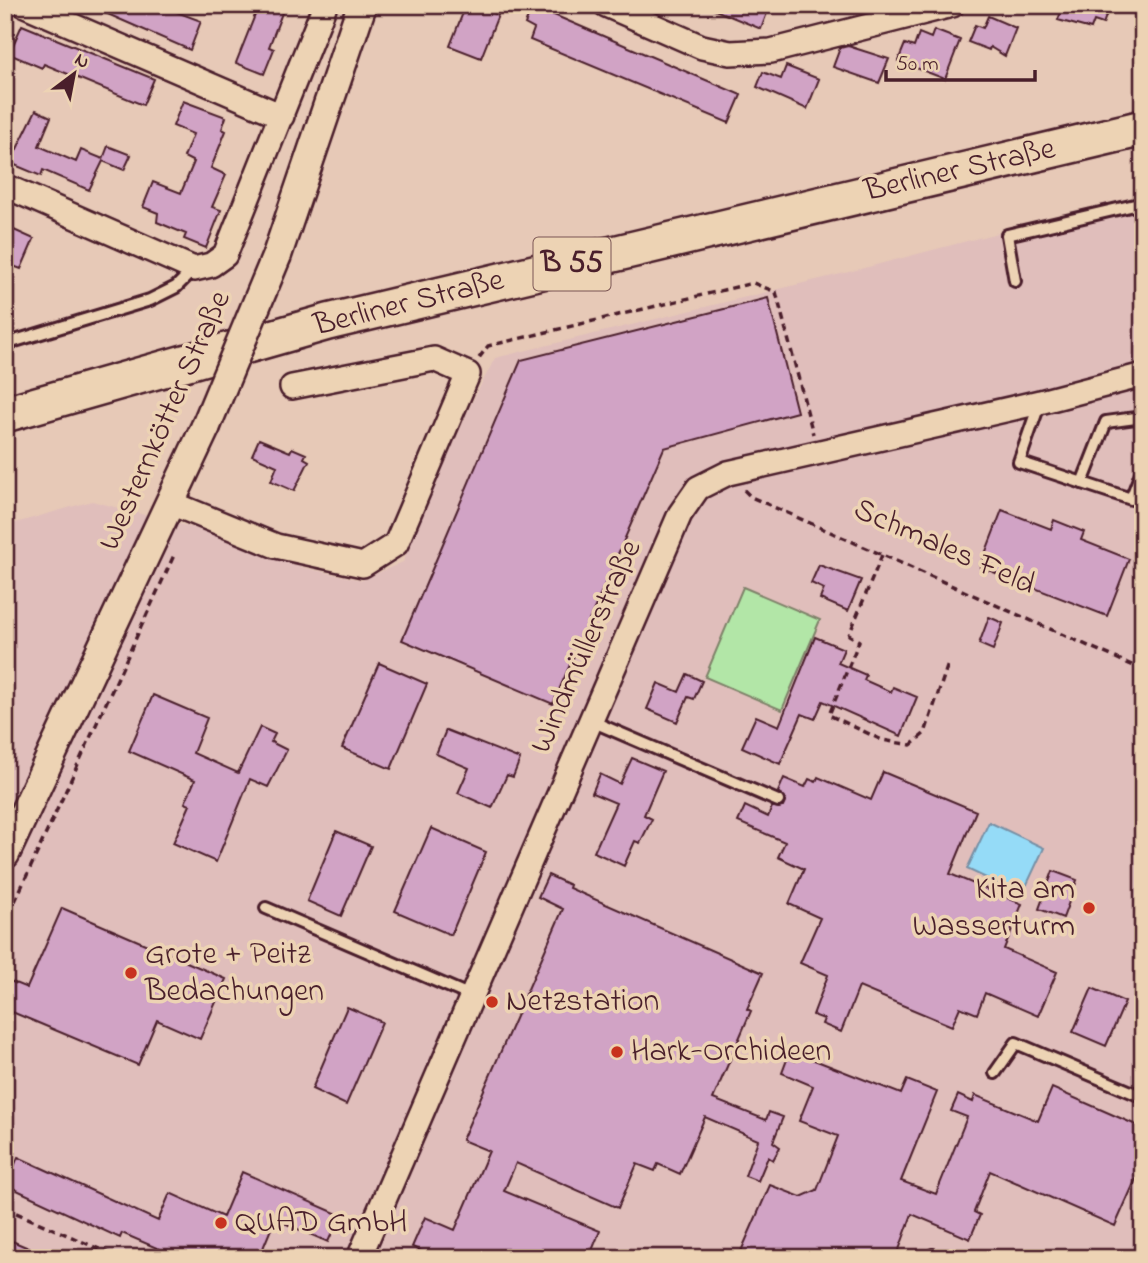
<svg xmlns="http://www.w3.org/2000/svg" width="1148" height="1263" viewBox="0 0 1148 1263" font-family="'Indie Flower',sans-serif">
	<style>
		.built { fill: #e0bebb }
		.green { fill: #b2e6a7; stroke: #7e8269; stroke-width: 2 }
		.water { fill: #95dbf7; stroke: #7790a5; stroke-width: 2 }
		.building { fill: #d1a3c5; stroke: #4a1f2b; stroke-width: 2 }
		.lines { fill: none; stroke-linecap: round; stroke-linejoin: round }
		.service-casing { stroke: #4a1f2b; stroke-width: 16 }
		.minor-casing { stroke: #4a1f2b; stroke-width: 28 }
		.tertiary-casing { stroke: #4a1f2b; stroke-width: 33 }
		.primary-casing { stroke: #4a1f2b; stroke-width: 40 }
		.path { stroke: #4a1f2b; stroke-width: 3.5; stroke-dasharray: 7 5; stroke-linecap: butt }
		.service { stroke: #edd3b4; stroke-width: 10 }
		.minor { stroke: #edd3b4; stroke-width: 23 }
		.tertiary { stroke: #edd3b4; stroke-width: 28 }
		.primary { stroke: #edd3b4; stroke-width: 35 }
		.tertiary-bridge-casing { stroke: #4a1f2b; stroke-width: 33; stroke-linecap: butt }
		.tertiary-bridge { stroke: #edd3b4; stroke-width: 28 }
		.poi-dot { fill: #c8321e; stroke: #edd3b4; stroke-width: 2.5 }
		.labels { text-anchor: middle; dominant-baseline: central; stroke-width: 7; stroke-linejoin: round; paint-order: stroke }
		.shield { fill: #edd3b4; stroke: #7b5554; stroke-width: 2 }
		.shield-label { font-size: 30px; font-weight: bold; fill: #4a1f2b }
		.street-label { font-size: 32px; fill: #4a1f2b; stroke: #edd3b4 }
		.poi-label { font-size: 32px; fill: #4a1f2b; stroke: #edd3b4; text-anchor: start }
	</style>
	<rect width="100%" height="100%" fill="#e7c9b7"/>
	<filter id="ink" filterUnits="userSpaceOnUse"><feTurbulence type="fractalNoise" baseFrequency=".0143" numOctaves="2"/><feDisplacementMap in="SourceGraphic" scale="14" xChannelSelector="R" yChannelSelector="G"/><feConvolveMatrix kernelMatrix="1 2 1 2 8 2 1 2 1" color-interpolation-filters="sRGB"/></filter>
	<g filter="url(#ink)">
		<path class="built" d="M1143 195V1258H5V526L92 501 213 533 305 568 362 580 403 562 470 406 495 358 845 273Z"/>
		<path class="green" d="M743 587 820 620 782 710 705 677Z"/>
		<path class="water" d="M989 822 1044 848 1022 895 967 869Z"/>
		<path class="building" d="M87 5H158L201 21 190 50Z
			M259 5H285L269 47 274 49 264 74 236 63Z
			M466 5H485L484 9 498 15 481 58 450 46Z
			M703 5H770L761 29Z
			M1057 5H1110L1103 24 1094 21 1091 29 1058 20 1062 9Z
			M533 6 741 95 729 123 530 40 534 29 525 24Z
			M988 16 1016 28 1005 56 990 47 989 50 968 42 975 25 983 28Z
			M22 25 154 79 143 105 44 64 42 68 9 54Z
			M934 30 960 40 945 79 898 61 905 44 914 47 919 33 931 38Z
			M848 46 889 59 879 83 833 67 840 48Z
			M786 66 819 79 807 109 757 87 763 72 781 79Z
			M183 101 226 117 222 129 226 131 211 168 226 175 212 207 221 210 206 248 184 239 186 234 157 222 158 213 143 207 153 182 181 193 194 162 184 157 193 134 173 126Z
			M36 110 51 117 39 146 76 162 81 150 103 159 108 146 131 155 124 170 103 161 89 190 43 170 41 176 10 163Z
			M5 226 34 239 21 269 5 263Z
			M768 298 797 412 664 448 553 704 402 640 521 360Z
			M259 439 290 452 292 448 306 454 304 458 309 461 294 491 271 481 277 466 252 455Z
			M1002 510 1051 529 1054 520 1084 532 1081 540 1129 559 1107 616 980 567Z
			M819 565 861 580 848 611 820 599 824 589 811 583Z
			M989 617 1003 623 993 650 979 644Z
			M815 637 844 649 838 663 866 675 864 680 891 692 893 687 917 697 901 736 823 701 815 719 802 714 780 764 742 747 756 716 779 726Z
			M379 663 427 684 391 769 342 748Z
			M687 674 702 681 694 699 688 697 677 722 647 709 658 683 679 692Z
			M153 695 207 718 193 753 238 773 260 727 275 734 271 742 287 750 268 787 250 779 216 862 173 843 190 805 185 803 195 780 129 751Z
			M446 730 520 759 513 777 507 775 492 808 458 793 469 768 436 754Z
			M632 758 663 771 644 815 652 819 640 843 635 841 624 866 594 852 616 803 592 793 600 774 620 784Z
			M883 772 976 811 950 874 1022 904 1004 949 1057 972 1038 1016 985 993 977 1014 960 1007 952 1026 859 987 841 1032 822 1024 824 1019 813 1015 828 975 800 963 820 918 789 904 804 869 778 857 785 842 738 822 745 806 768 817 772 807H783L786 799 778 792 784 778 805 787 809 779 816 782 818 777 871 800Z
			M431 828 486 852 451 935 395 911Z
			M336 831 371 846 341 916 307 901Z
			M1053 871 1077 880 1063 918 1039 909Z
			M548 875 570 885 569 888 763 973 747 1009 751 1011 713 1099 766 1120 769 1112 783 1117 773 1142 780 1147 773 1160 768 1157 758 1181 745 1176 758 1140 705 1117 680 1174 658 1164 655 1171 637 1164 618 1208 516 1163 504 1191 600 1231 589 1258H438L412 1247 425 1217 455 1230 489 1151 462 1140 563 909 538 897Z
			M62 908 226 979 200 1039 157 1020 138 1065 5 1009V979L27 988Z
			M1092 988 1125 1002 1106 1046 1073 1032Z
			M347 1007 382 1022 346 1105 312 1089Z
			M799 1054 901 1094 907 1080 937 1092 901 1181 936 1194 967 1117 951 1111 958 1095 973 1102 975 1095 1038 1121 1052 1088 1143 1128V1163L1115 1226 990 1171 974 1212 980 1215 970 1239 912 1214 896 1258H738L770 1185 801 1197 817 1190 838 1136 799 1121 813 1086 782 1073 788 1057 796 1061Z
			M18 1157 158 1221 170 1193 223 1217 242 1172 340 1215 328 1242 275 1219 259 1258H180L122 1233 120 1238 6 1185Z
			M5 1238 52 1258H5Z"/>
		<g class="lines">
			<defs>
				<path id="service" d="M1015 281 1007 235 1143 203
					M5 344 150 300 176 287 194 269
					M1040 402 1019 462 1131 499 1143 468
					M1082 483 1106 422 1143 417
					M589 720 778 801
					M266 908 471 996
					M995 1073 1016 1043 1143 1097
					M933 1255 935 1258"/>
				<path id="minor" d="M25 5 282 116
					M606 5 702 47 730 53 771 51 952 5
					M5 186 194 269 211 265 225 255 325 5
					M171 503 276 546 363 565 396 544 468 374 434 359 292 387
					M359 1258 680 514 698 488 728 473 1040 402 1143 375"/>
				<path id="tertiary" d="M277 255 362 5
					M5 854 206 426"/>
				<path id="primary" d="M5 414 328 322 1143 128"/>
			</defs>
			<use href="#service" class="service-casing"/>
			<use href="#minor" class="minor-casing"/>
			<use href="#tertiary" class="tertiary-casing"/>
			<use href="#primary" class="primary-casing"/>
			<path class="path" d="M479 358 488 346 753 283 776 292 813 434
				M744 490 751 497 1143 670
				M882 555 849 635 859 641 829 715 882 740 911 745 925 733 948 664
				M5 923 175 553
				M5 1208 120 1258"/>
			<use href="#service" class="service"/>
			<use href="#minor" class="minor"/>
			<use href="#tertiary" class="tertiary"/>
			<use href="#primary" class="primary"/>
			<defs>
				<path id="tertiary-bridge" d="M206 426 277 255"/>
			</defs>
			<use href="#tertiary-bridge" class="tertiary-bridge-casing"/>
			<use href="#tertiary-bridge" class="tertiary-bridge"/>
		</g>
	</g>
	<g class="poi-dot">
		<circle cx="1089" cy="908" r="7"/>
		<circle cx="131" cy="973" r="7"/>
		<circle cx="492" cy="1002" r="7"/>
		<circle cx="617" cy="1052" r="7"/>
		<circle cx="221" cy="1223" r="7"/>
	</g>
	<g class="labels">
		<rect class="shield" x="533.5" y="237.5" width="77" height="53" rx="5"/>
		<g class="shield-label">
			<text x="572" y="264">B 55</text>
		</g>
		<g class="street-label">
			<text transform="translate(960 171) rotate(-13)">Berliner Straße</text>
			<text transform="translate(409 304) rotate(-14)">Berliner Straße</text>
			<text transform="translate(166 421) rotate(-66)">Westernkötter Straße</text>
			<text transform="translate(944 548) rotate(24)">Schmales Feld</text>
			<text transform="translate(587 647) rotate(-66)">Windmüllerstraße</text>
		</g>
		<g class="poi-label">
			<text x="1075" y="890" text-anchor="end">Kita am<tspan x="1075" dy="37">Wasserturm</tspan></text>
			<text x="145" y="955">Grote + Peitz<tspan x="145" dy="37">Bedachungen</tspan></text>
			<text x="506" y="1002">Netzstation</text>
			<text x="631" y="1052">Hark-Orchideen</text>
			<text x="235" y="1223">QUAD GmbH</text>
		</g>
	</g>
	<rect width="1148" height="1263" fill="none" stroke="#edd3b4" stroke-width="28"/>
	<rect x="14" y="14" width="1120" height="1235" fill="none" stroke="#4a1f2b" stroke-width="2.5" filter="url(#ink)"/>
	<g transform="translate(74 74) rotate(32)" stroke="#edd3b4" stroke-width="5" paint-order="stroke">
	<path d="M0-5L12 26L0 18L-12 26Z" fill="#4a1f2b"/>
	<text y="-10" font-size="19" font-weight="bold" text-anchor="middle" fill="#4a1f2b">N</text>
	</g>
	<path d="M886 70v10h149v-10" fill="none" stroke="#4a1f2b" stroke-width="3.5"/>
	<text x="896" y="70" font-size="21" fill="#4a1f2b" stroke="#edd3b4" stroke-width="5" paint-order="stroke">50 m</text>
</svg>
